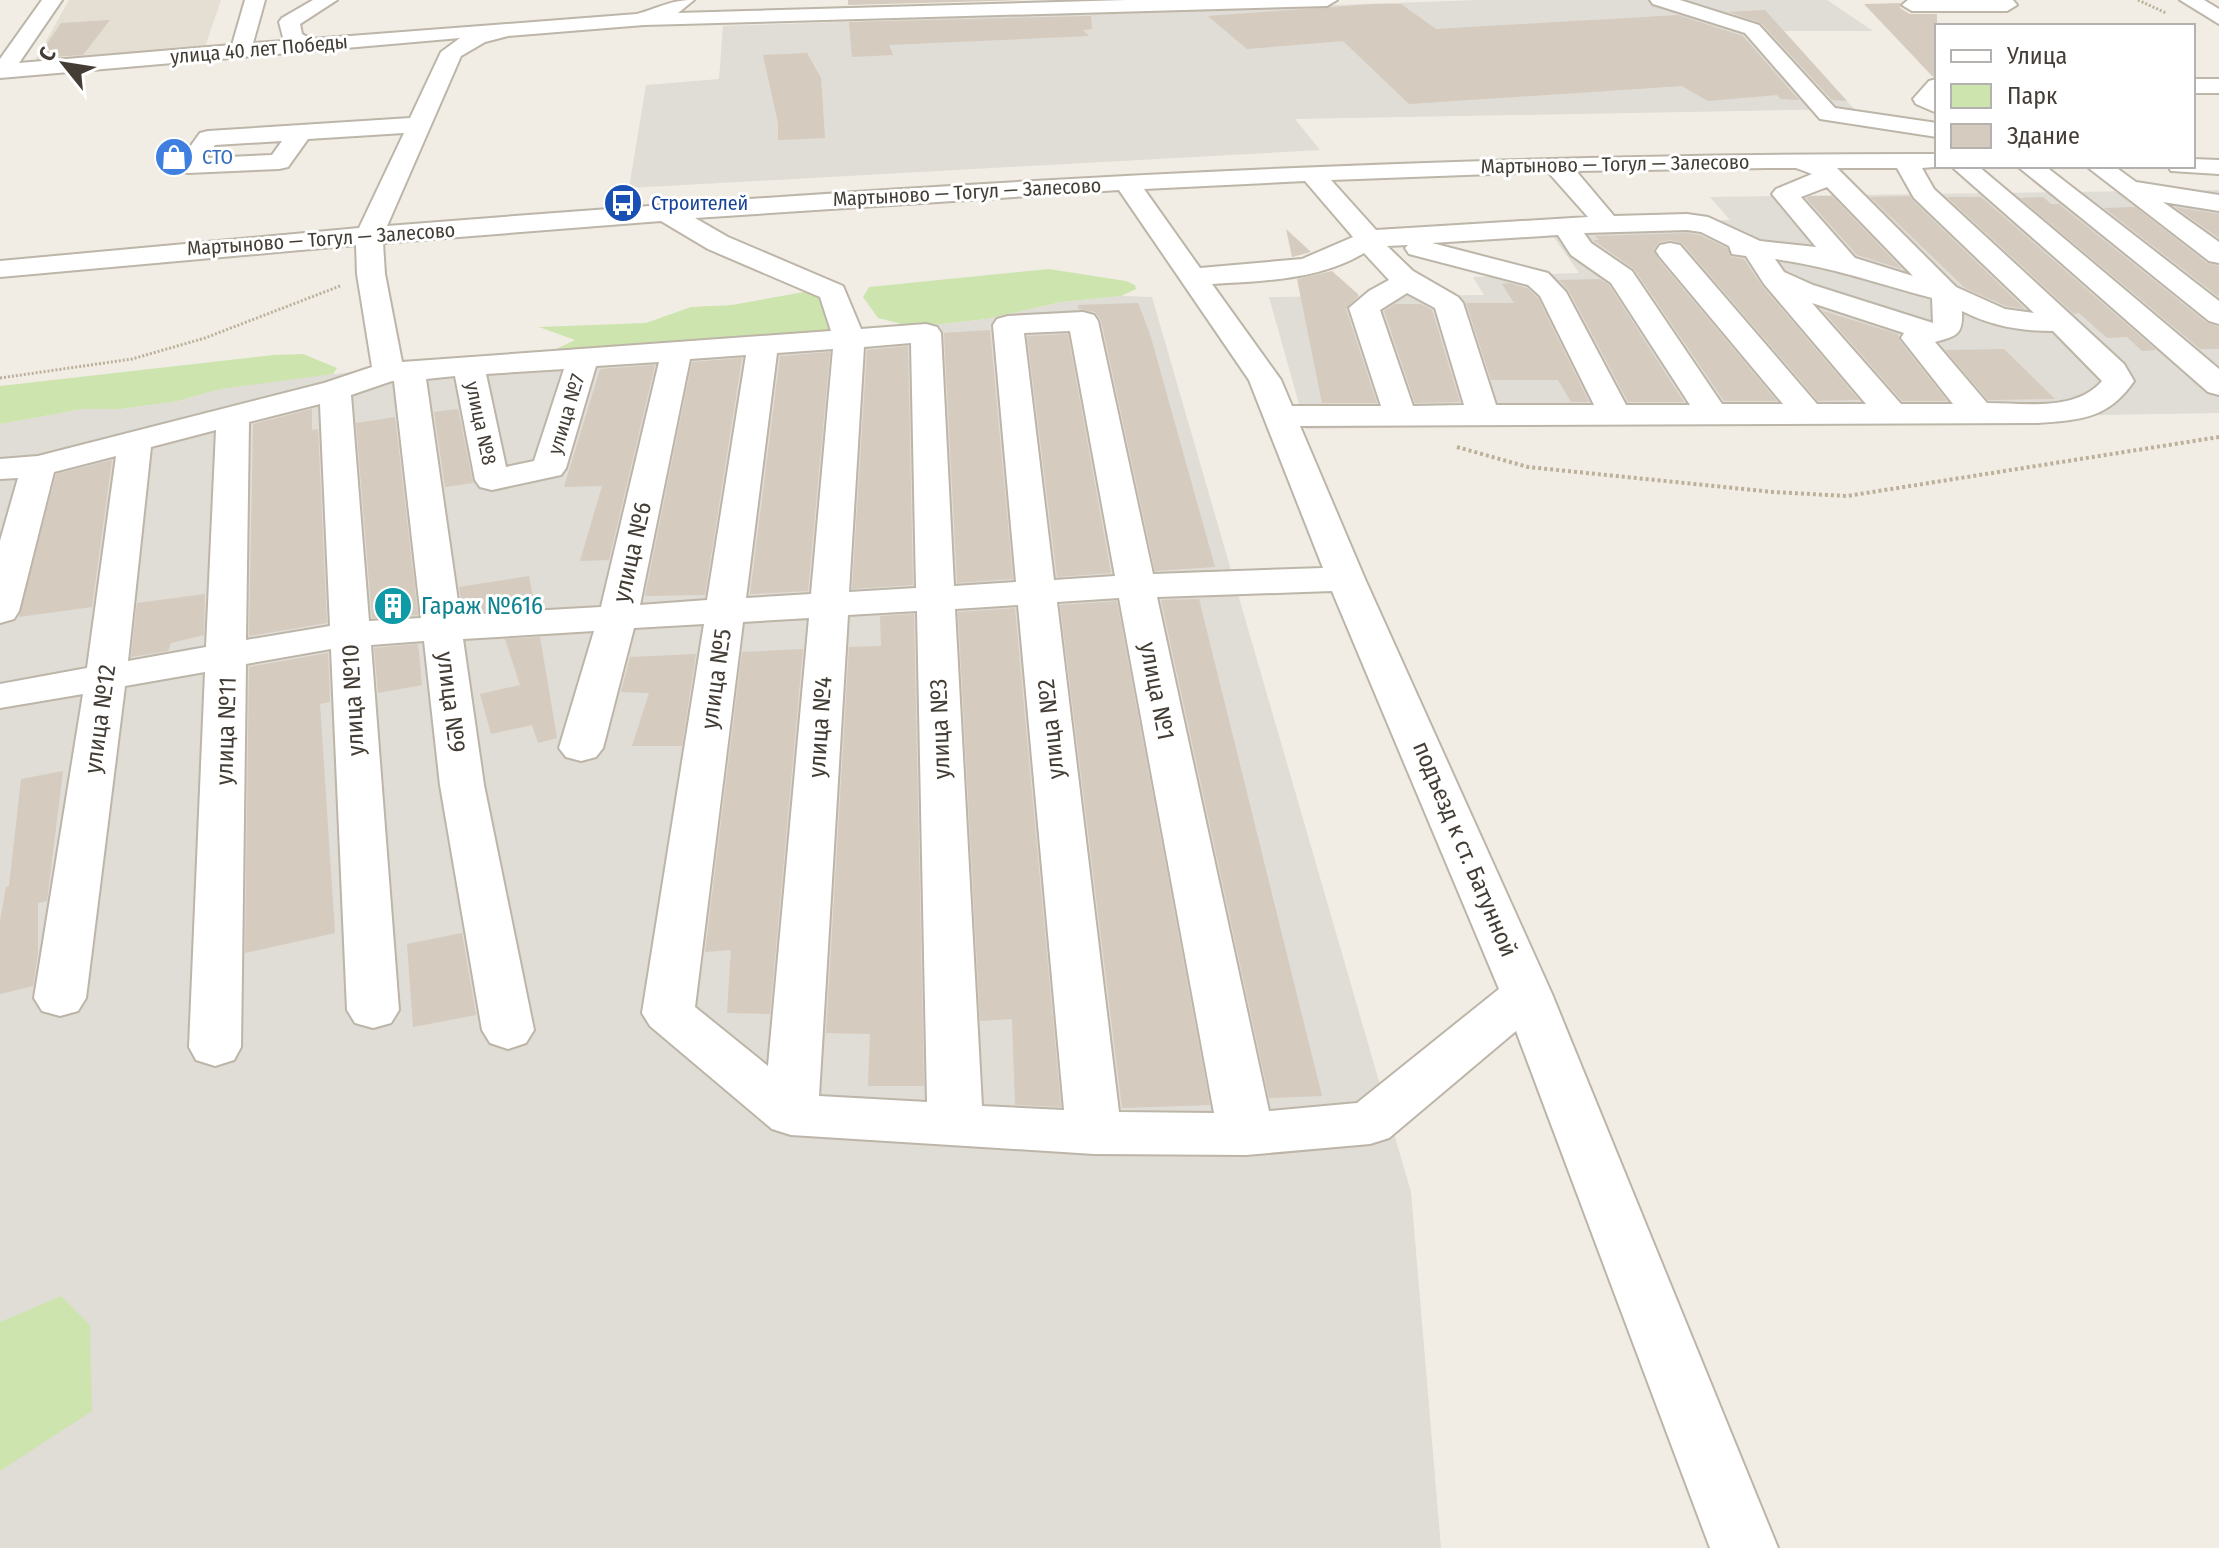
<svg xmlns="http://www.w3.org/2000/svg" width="2219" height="1548" viewBox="0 0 2219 1548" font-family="'Fira Sans Condensed',sans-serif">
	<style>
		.residential { fill: #e5dfd3 }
		.industrial { fill: #e0dcd6 }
		.green { fill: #cde4af }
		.building { fill: #d5cbbe }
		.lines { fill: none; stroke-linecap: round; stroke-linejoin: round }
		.minor-casing { stroke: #bcb5a8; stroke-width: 4 }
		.path-far1 { stroke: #bdb09a; stroke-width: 3; stroke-dasharray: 2 2; stroke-linecap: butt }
		.path { stroke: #bdb09a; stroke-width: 4; stroke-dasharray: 3 3; stroke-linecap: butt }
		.minor { fill: #fff; fill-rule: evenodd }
		.labels { text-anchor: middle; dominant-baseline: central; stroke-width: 6; stroke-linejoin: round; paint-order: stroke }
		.far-street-label { font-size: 20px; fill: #433d35; stroke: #fff }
		.far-shop-label { font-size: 20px; fill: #366cbe; stroke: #fff; text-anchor: start }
		.far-transit-label { font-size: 20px; fill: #164399; stroke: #fff; text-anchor: start }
		.street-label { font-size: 24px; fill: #433d35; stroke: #fff }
		.culture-label { font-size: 24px; fill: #0d838f; stroke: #fff; text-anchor: start }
	</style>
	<rect width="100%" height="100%" fill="#f1ede5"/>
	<path class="residential" d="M69 0H221L204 50 35 61Z"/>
	<path class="industrial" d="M1479 0H1827L1873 31H1784L1854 109 1295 119 1320 150 629 188 646 85 719 79 723 26Z
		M2219 190V413L1306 429 1269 297 1484 295 1473 277 1579 273 1549 230 1730 220 1710 197Z
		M1121 296 1152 297 1411 1192 1441 1548H0V424L83 409H121L178 401 220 389 263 381 548 353 925 326 986 319 1061 302Z"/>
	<path class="green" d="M1049 269 1126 281 1135 285 1136 289 1121 296 1061 302 986 319 925 326H910L878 318 863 297 869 287Z
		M804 292 816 294 831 308 830 333 548 353 575 340 539 327 646 323 691 307 732 305Z
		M303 354 337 368 333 374 220 389 178 401 121 409H83L0 424V386L274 355Z
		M61 1296 90 1325 92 1411 0 1471V1322Z"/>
	<path class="building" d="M848 0H1023L848 5Z
		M1900 3V8L1910 14H1937V76L1933 77 1864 4Z
		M1374 4H1401L1436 29 1678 15 1743 36 1799 100 1781 99 1777 95 1708 101 1682 86 1409 104 1343 41 1247 49 1208 16Z
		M1765 10 1847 101 1832 100 1761 23 1728 12Z
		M1091 16 1092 29 1083 30 1089 36 889 45 893 55 852 57 849 22Z
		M110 20 83 55 37 58 61 23Z
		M807 53 821 78 825 138 778 140V123L763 55Z
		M1811 196H1832L1902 269 1857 255 1806 198Z
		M1910 196 1912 200 2025 309 2006 306 1965 288 1870 197Z
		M1947 197H1981L2156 350 2142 351 2127 337 2107 338 2079 313 2074 314Z
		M2043 197 2051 204H2059L2207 323 2219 327V349H2200L2020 198Z
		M2135 207 2207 263 2219 266V297L2104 208Z
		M2175 207 2219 214V238Z
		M1286 229 1311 252 1292 257Z
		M1687 233 1700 235 1727 248 1732 257 1744 259 1762 286 1859 400 1818 401 1682 243 1671 240 1659 242 1654 249 1658 259 1777 401H1724L1634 269 1593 240H1599L1595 236Z
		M1332 271 1359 295 1346 309 1377 403H1322L1297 279Z
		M1600 279 1609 285 1684 402H1628L1569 291 1559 280Z
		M1510 283 1527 288 1538 298 1589 402H1571L1558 380H1491L1466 303H1514L1502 284Z
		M1138 303 1150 334 1215 567 1155 571 1101 320 1095 312 1078 309V305Z
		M1395 304H1421L1432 310 1460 402 1415 403 1384 311Z
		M1823 311 1898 334 1899 340 1947 401H1902Z
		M990 330 1013 579 957 583 944 333Z
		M1068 334 1111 573 1057 577 1027 336Z
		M908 346 913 585 852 589 867 350Z
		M2004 349 2055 399 1988 400 1945 350Z
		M830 352 808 591 750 594 780 356Z
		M742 358 705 595 645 596 692 362Z
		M655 365 609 560 580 561 602 486 564 487 600 369Z
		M312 409V430L318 429 327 623 249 636 253 424Z
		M458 409 473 483 445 487 434 412Z
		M395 417 418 615 372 618 356 423Z
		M112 460 92 607 19 617 56 474Z
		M529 576 535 608 463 612 459 587Z
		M205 594 204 635 171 643 168 651 131 657 137 603Z
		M1199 599 1322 1096 1269 1098 1161 600Z
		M1117 601 1210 1105 1122 1108 1060 605Z
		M1015 608 1061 1107 1015 1105 1012 1019 980 1021 958 612Z
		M914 614 924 1086H868L870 1034 826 1033 849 647 881 646 880 616Z
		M540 637 557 738 538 743 532 725 491 734 480 694 520 685 505 639Z
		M418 644 422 685 378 693 374 648Z
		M803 649 770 1014 727 1013 731 950 705 952 742 652Z
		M328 653 330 702 320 704 335 933 245 953 249 667Z
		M696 654 682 746H632L649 693 621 692 630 657Z
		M63 771 47 901 38 903V953L33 986 0 994V921L6 887 9 886 21 779Z
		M462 933 476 1015 413 1027 407 944Z"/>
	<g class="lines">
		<defs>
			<path id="minor" d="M42 0H62L19 63 232 45 245 0H265L253 43 284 41 279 22 282 18 313 0H337L300 24 302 34 311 39 637 14C659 8 670 0 694 0L678 13 1126 0H1337L1327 6 644 25 508 36 485 42 461 56 387 226C903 185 1419 153 1937 154V166H1946L1922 168 1934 189 2124 364 2134 381C2108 419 2080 420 2037 423L1300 426 1365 579 1552 994 1778 1548H1710L1516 1031 1389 1138 1370 1144 1246 1155 1094 1154 791 1135 772 1129 650 1026 642 1013 704 624 634 628 603 748 596 757 581 761 566 757 559 748 594 631 463 639 484 785 534 1030 526 1043 508 1049 490 1043 482 1030 440 785 424 641 371 645 399 1010 391 1023 373 1028 355 1023 347 1010 331 649 246 664 241 1047 234 1060 215 1066 196 1060 189 1047 205 672 125 686 86 998 78 1011 60 1016 42 1011 34 998 83 694 0 708V684L87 668 116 456 54 472 19 611 14 619 0 623V541L18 478 0 479V459L38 456 324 383 372 367 357 274 356 245 0 277V261L359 228 404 133 308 139 288 167 279 169 188 173 179 171 176 166 200 133 208 131 410 118 441 52 460 38 0 78V59ZM282 141 272 155 206 158 215 145ZM1768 168H1796L1812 174 1776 189 1772 194 1816 247 1760 241 1708 217 1687 214 1614 216 1576 171ZM1837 168H1897L1914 198 2034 313 2005 309 1956 287ZM1548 172 1588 217 1376 230 1331 180ZM1305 181 1353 237 1302 259 1200 268 1144 189ZM1827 187 1913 276 1855 258 1801 197ZM1119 190 1249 380 1323 568 1153 574 1098 321 1094 315 1083 312 1008 316 997 319 993 325 1016 582 954 586 941 333 937 327 926 324 861 329 843 286 728 237 695 218ZM661 221 708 249 820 297 831 331 402 362 385 274 383 243ZM1687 230 1701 232 1729 246 1732 254 1746 256 1764 284 1866 404H1817L1680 245 1670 243 1660 245 1656 251 1660 257 1783 404H1722L1632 271 1591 243 1584 233ZM1558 235 1571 255 1611 283 1690 405H1626L1566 292 1548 273 1432 243ZM1408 245 1405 248 1409 254 1528 285 1540 296 1594 405H1496L1463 303 1458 297 1413 271 1387 246ZM1364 253 1389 280 1369 291 1349 308 1381 406H1292L1281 380 1212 284C1263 281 1319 280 1364 253ZM1775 259C1829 266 1879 284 1932 298L1933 323 1813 285 1784 272ZM1407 293 1435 308 1464 405 1413 406 1380 310ZM1812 303 1904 333 1901 338 1953 404H1901ZM1962 311C1992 326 2019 331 2053 331L2102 381C2076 412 2023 403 1987 403L1935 342C1957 336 1963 335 1962 311ZM1070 331 1115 576 1054 580 1024 333ZM911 343 916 588 849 592 864 347ZM833 349 811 594 746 598 777 353ZM746 355 707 600 640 605 690 359ZM659 362 601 607 460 615 426 379 455 376 475 480 480 487 492 490 561 475 566 468 596 366ZM564 369 534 461 506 467 486 374ZM392 381H394L421 618 369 621 351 395ZM320 404 330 626 246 640 249 422ZM216 430 206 647 128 661 151 447ZM1332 591 1499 989 1357 1103 1269 1111 1157 597ZM1119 598 1214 1113 1119 1112 1057 602ZM1018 605 1064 1110 982 1106 955 609ZM917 611 927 1102 819 1096 848 615ZM809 618 768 1066 695 1007 743 622Z
				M1650 0H1680L1759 25 1835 108 1937 123V137L1820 119 1745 33 1653 4Z
				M1908 0H2013L2017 5 2007 11H1912L1902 5Z
				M2180 0H2204L2219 9V24Z
				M1937 79V113L1916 104 1913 99 1929 81Z
				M2193 79H2219V93H2193Z
				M2193 159 2219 160V174L2171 171 2168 166H2193Z
				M1951 166H1978L2219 369V395L2208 392Z
				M2017 166H2045L2219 301V324L2209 321Z
				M2086 166H2114L2136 182 2219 195V211L2163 202 2219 242V263L2209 261Z"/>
		</defs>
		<use href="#minor" class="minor-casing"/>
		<path class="path-far1" d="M2138 0 2166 13
			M0 378 132 359 205 338 340 286"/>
		<path class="path" d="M1457 447 1528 467 1773 492 1847 496 2219 437"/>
		<use href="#minor" class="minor"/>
	</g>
	<defs>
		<symbol id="shop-disc" viewBox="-11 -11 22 22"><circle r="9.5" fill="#3f7fe0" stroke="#fff"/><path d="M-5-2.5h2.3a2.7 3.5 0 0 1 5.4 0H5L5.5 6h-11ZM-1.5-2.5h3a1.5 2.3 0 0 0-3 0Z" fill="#fff"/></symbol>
		<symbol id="bus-disc" viewBox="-11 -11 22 22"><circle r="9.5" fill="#1a4fb4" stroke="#fff"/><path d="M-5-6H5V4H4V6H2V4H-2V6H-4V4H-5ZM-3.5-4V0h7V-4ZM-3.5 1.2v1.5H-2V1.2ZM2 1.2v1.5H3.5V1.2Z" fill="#fff"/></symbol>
		<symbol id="building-disc" viewBox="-11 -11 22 22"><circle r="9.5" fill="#0f9aa8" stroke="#fff"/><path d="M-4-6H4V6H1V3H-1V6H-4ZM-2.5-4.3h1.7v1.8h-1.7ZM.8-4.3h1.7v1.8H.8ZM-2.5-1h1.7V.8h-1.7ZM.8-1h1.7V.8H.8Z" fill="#fff"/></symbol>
	</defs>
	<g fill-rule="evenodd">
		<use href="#shop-disc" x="152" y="135" width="44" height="44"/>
		<use href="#bus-disc" x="601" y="181" width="44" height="44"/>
		<use href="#building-disc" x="371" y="584" width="44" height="44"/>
	</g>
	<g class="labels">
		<g class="far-street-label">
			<text transform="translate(259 49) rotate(-5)">улица 40 лет Победы</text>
			<text transform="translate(1615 164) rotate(-1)">Мартыново — Тогул — Залесово</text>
			<text transform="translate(967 192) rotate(-3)">Мартыново — Тогул — Залесово</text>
			<text transform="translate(321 239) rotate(-4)">Мартыново — Тогул — Залесово</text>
			<text transform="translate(566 414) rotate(-73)">улица №7</text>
			<text transform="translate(481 423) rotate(78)">улица №8</text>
		</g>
		<g class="far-shop-label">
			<text x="202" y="157">СТО</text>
		</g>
		<g class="far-transit-label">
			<text x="651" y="203">Строителей</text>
		</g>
		<g class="street-label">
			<text transform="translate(632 552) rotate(-77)">улица №6</text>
			<text transform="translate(716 679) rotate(-82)">улица №5</text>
			<text transform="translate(1157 691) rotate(79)">улица №1</text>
			<text transform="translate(353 700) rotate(-93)">улица №10</text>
			<text transform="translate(451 702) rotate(83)">улица №9</text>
			<text transform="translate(100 719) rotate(-82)">улица №12</text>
			<text transform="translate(820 727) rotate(-86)">улица №4</text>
			<text transform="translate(940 729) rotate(-92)">улица №3</text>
			<text transform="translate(1051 729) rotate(-96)">улица №2</text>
			<text transform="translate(226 731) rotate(-88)">улица №11</text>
			<text transform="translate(1465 849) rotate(67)">подъезд к ст. Батунной</text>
		</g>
		<g class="culture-label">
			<text x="421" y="606">Гараж №616</text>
		</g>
	</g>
	<rect x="1935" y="24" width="260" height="144" fill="#ffffff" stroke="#b4b1ae" stroke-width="2"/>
	<rect x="1951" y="50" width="40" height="12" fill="#ffffff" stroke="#b4b1ae" stroke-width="2"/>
	<text x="2007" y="64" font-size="24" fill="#433d35">Улица</text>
	<rect x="1951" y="84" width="40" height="24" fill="#cde4af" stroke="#b4b1ae" stroke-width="2"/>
	<text x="2007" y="104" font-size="24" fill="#433d35">Парк</text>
	<rect x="1951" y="124" width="40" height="24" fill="#d5cbbe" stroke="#b4b1ae" stroke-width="2"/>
	<text x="2007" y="144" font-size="24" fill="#433d35">Здание</text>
	<g transform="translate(64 64) rotate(300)" stroke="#ffffff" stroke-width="6" paint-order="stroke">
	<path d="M0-6L14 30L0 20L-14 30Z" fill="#433d35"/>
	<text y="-12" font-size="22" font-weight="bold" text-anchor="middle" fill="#433d35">С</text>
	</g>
</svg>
